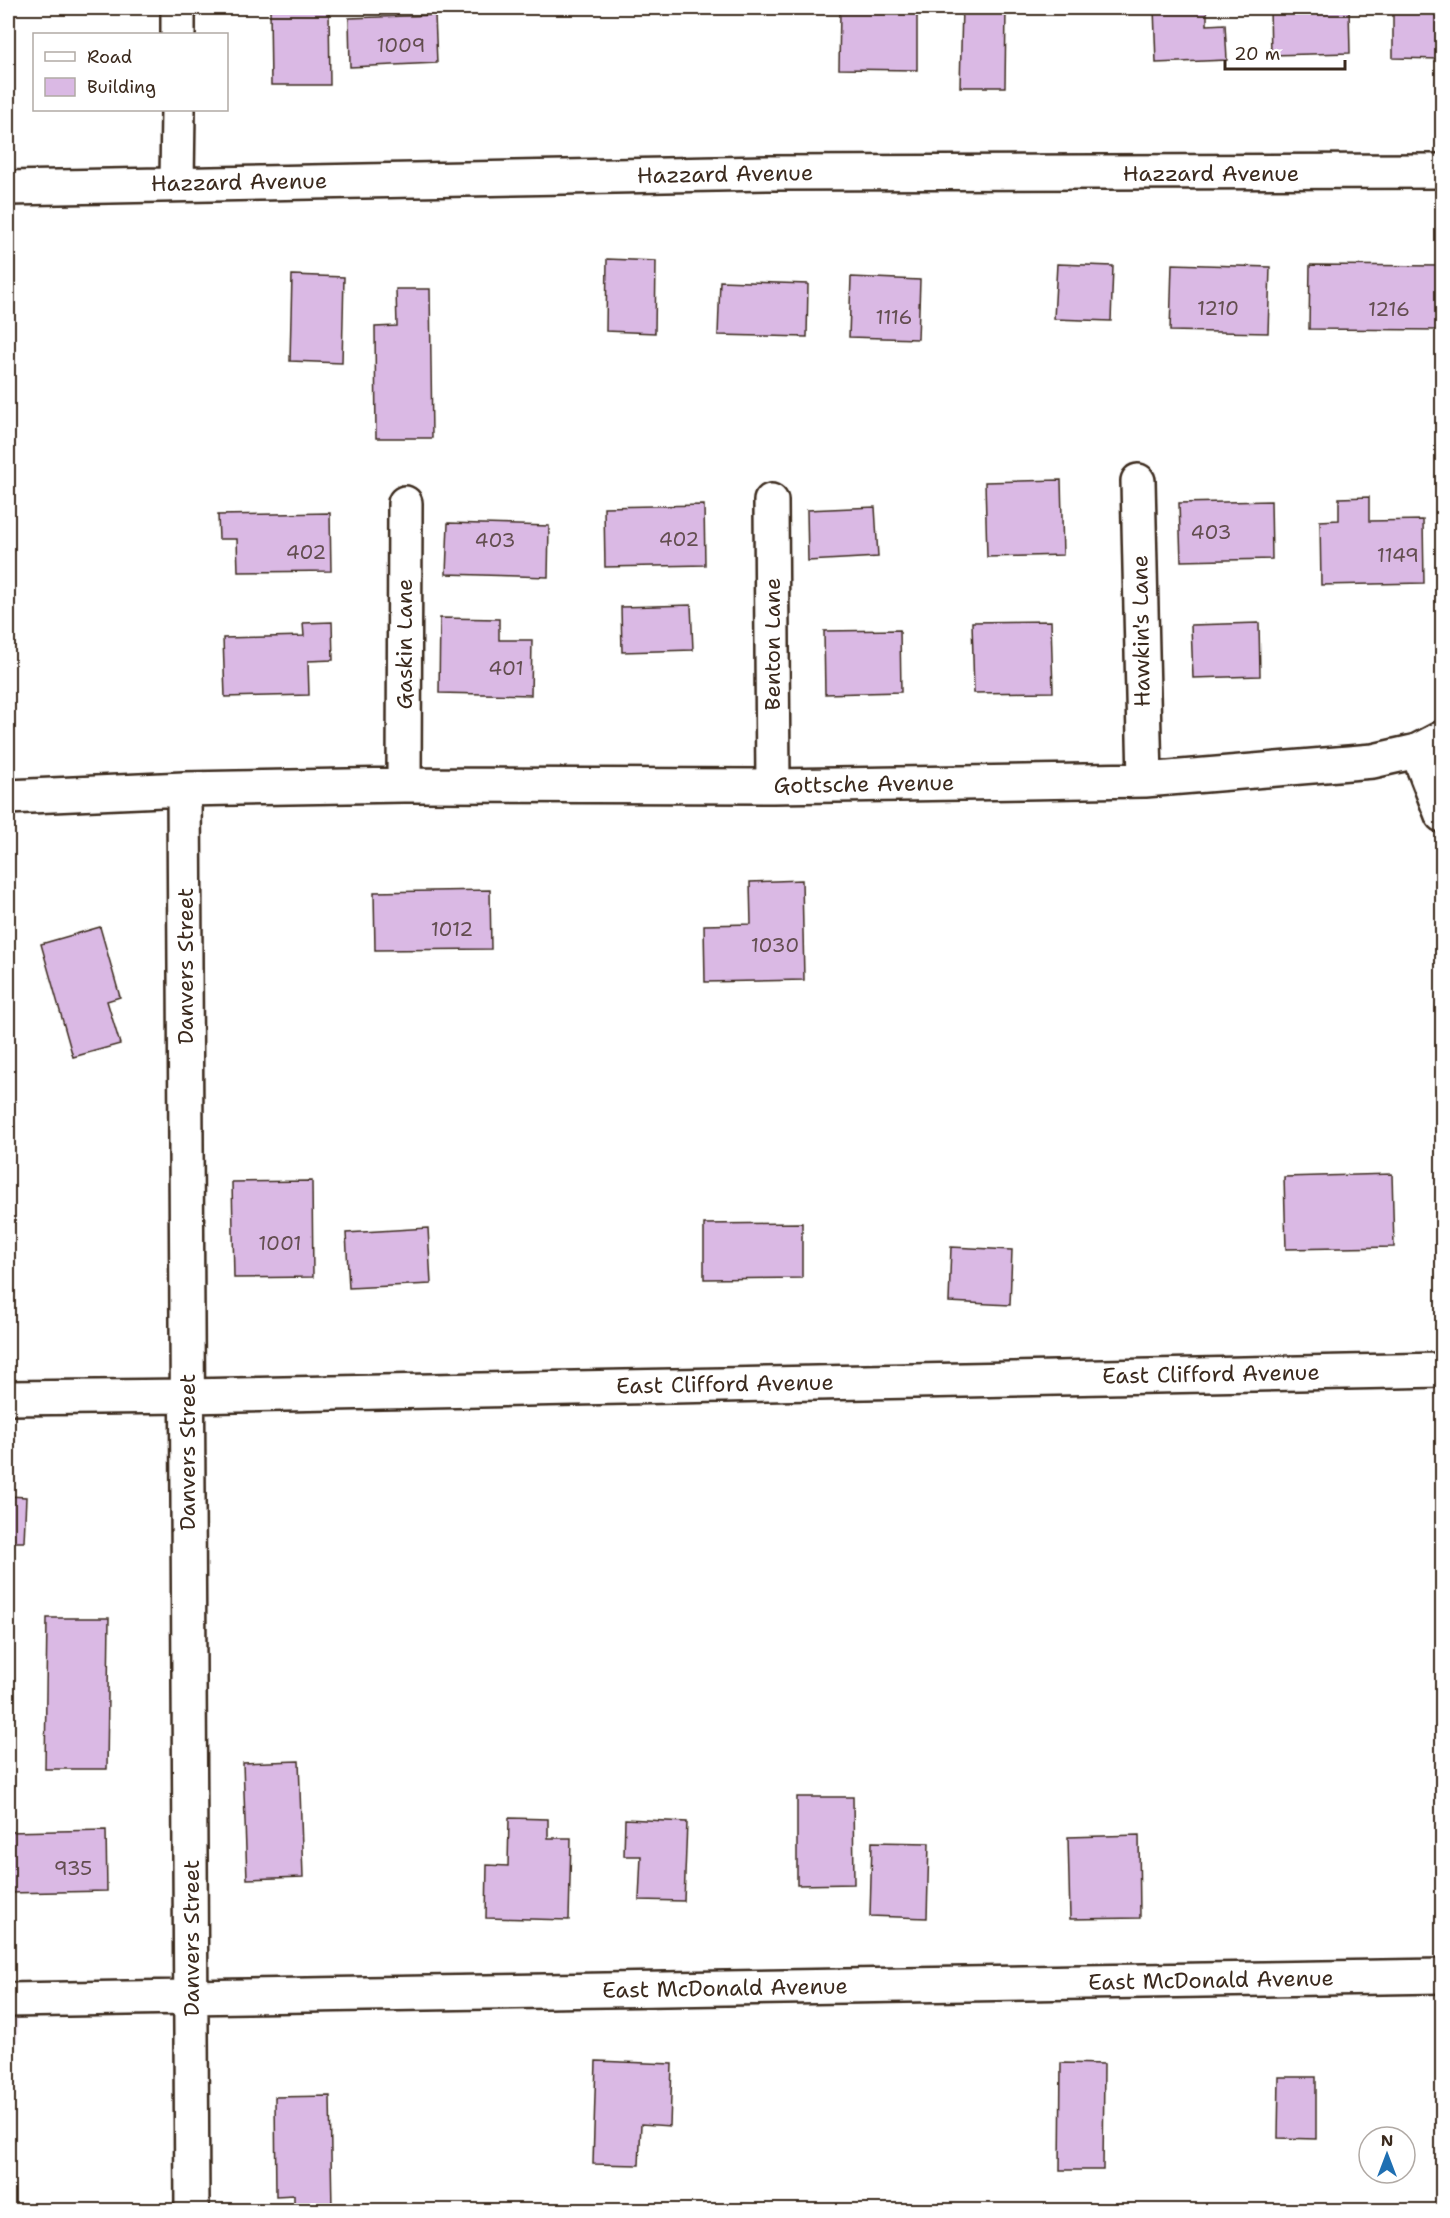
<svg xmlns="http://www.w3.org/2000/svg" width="1450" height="2218" viewBox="0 0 1450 2218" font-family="'Shantell Sans',sans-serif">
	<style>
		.built { fill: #f4eaf7 }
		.building { fill: #dab9e4; stroke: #3b2a1e; stroke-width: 1.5 }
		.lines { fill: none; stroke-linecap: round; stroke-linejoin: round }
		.street-casing { stroke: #3b2a1e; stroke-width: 38 }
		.street { stroke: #fff; stroke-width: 33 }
		.labels { text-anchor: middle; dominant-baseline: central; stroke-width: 6; stroke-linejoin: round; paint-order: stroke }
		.number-label { font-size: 20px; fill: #634e50 }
		.street-label { font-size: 22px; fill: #3b2a1e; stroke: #fff }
	</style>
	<rect width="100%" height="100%" fill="#fff"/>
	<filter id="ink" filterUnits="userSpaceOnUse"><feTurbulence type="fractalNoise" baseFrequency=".0167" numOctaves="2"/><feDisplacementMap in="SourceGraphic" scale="12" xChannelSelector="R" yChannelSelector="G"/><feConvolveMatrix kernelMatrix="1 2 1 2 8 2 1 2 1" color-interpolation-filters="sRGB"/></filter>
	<g filter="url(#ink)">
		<path class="built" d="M8 1999H19L10 2210H8Z"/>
		<path class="building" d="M881 8H917V70L839 69 840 11H881Z
			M962 8H1006L1005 87H960Z
			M1154 8H1207V25L1225 24 1227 60 1156 63Z
			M1270 8H1349L1350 53 1271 55Z
			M1393 8H1442V59L1393 58Z
			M270 9H329L330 85H271Z
			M435 15 437 63 350 67 349 18Z
			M607 259 656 261 655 333 606 331Z
			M1057 264 1113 266 1111 321 1054 319Z
			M1172 264 1270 267 1268 333 1170 331Z
			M1310 265 1442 266V330L1309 329Z
			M292 275 344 277 342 363 290 361Z
			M851 277 920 280 918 339 849 337Z
			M720 281 808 284 807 337 718 335Z
			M396 289H430L432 438H376L375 327 397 326Z
			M1061 480 1063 555 987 557 985 482Z
			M1369 497V521L1423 520 1424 583 1321 585 1320 521 1339 520V498Z
			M1271 501 1272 559 1181 561 1179 503Z
			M704 505 705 565 605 567 604 507Z
			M875 507 878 557 808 561 807 510Z
			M330 513 331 571 238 572 237 539H219L218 515Z
			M448 523 549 526 548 577 446 574Z
			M691 605 693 650 622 652 621 607Z
			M440 618 499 619V640H532L531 695 439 693Z
			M1051 621 1053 692 974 693 972 622Z
			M332 622 333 660 308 661 309 695 225 697 223 638 304 636 303 623Z
			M1259 623 1260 676 1193 678 1191 625Z
			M900 630 901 692 825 694 824 631Z
			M802 880 804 980 705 982 704 925 751 924 750 882Z
			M490 890 491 949 375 950 374 892Z
			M100 927 120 997 107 1001 120 1044 73 1057 41 944Z
			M1392 1174 1394 1247 1286 1249 1284 1177Z
			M312 1181 313 1277 234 1278 232 1182Z
			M802 1223V1278L704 1279V1224Z
			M428 1228 431 1284 349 1288 346 1233Z
			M951 1247 1012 1250 1010 1305 949 1302Z
			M8 1496 26 1497 24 1542H8Z
			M47 1618H109L107 1769H45Z
			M299 1761 303 1877 247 1879 243 1763Z
			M797 1797H853L854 1884 797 1885Z
			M509 1818 548 1819V1838H571L569 1920 486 1918 487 1865 508 1866Z
			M625 1819 687 1822 684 1901 639 1900 641 1856H624Z
			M106 1830 107 1891 8 1893V1832Z
			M1139 1835 1140 1918 1070 1919 1068 1837Z
			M872 1842 929 1843 927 1918 870 1916Z
			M596 2061 672 2064 670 2126 641 2124 639 2165 593 2164Z
			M1061 2063 1104 2064 1103 2170H1060Z
			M1279 2077H1316V2139L1278 2138Z
			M330 2096 332 2210H294V2195L276 2196 275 2097Z"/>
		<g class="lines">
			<defs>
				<path id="street" d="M178 34V8
					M177 183 178 110
					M8 188 767 173 1442 171
					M1138 481 1145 780
					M771 501 773 786
					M1417 751 1442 815
					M404 785 405 503
					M184 789 192 2210
					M8 797 184 789 404 785 773 786 1145 780 1373 761 1417 751 1442 738
					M8 1398 187 1396 1442 1370
					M8 2000 1442 1976"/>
			</defs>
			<use href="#street" class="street-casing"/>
			<use href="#street" class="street"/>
		</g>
	</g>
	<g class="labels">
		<g class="number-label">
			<text x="401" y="45">1009</text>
			<text x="1218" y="308">1210</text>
			<text x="1389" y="309">1216</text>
			<text x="894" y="317">1116</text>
			<text x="1211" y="532">403</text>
			<text x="679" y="539">402</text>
			<text x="495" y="540">403</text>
			<text x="306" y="552">402</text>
			<text x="1398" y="555">1149</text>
			<text x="506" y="668">401</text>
			<text x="452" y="929">1012</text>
			<text x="775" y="945">1030</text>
			<text x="280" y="1243">1001</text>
			<text x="73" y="1868">935</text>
		</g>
		<g class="street-label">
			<text x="1211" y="173">Hazzard Avenue</text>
			<text transform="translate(725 174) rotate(-1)">Hazzard Avenue</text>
			<text transform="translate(239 182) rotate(-1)">Hazzard Avenue</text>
			<text transform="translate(1141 631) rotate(-91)">Hawkin's Lane</text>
			<text transform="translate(404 644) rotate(-90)">Gaskin Lane</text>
			<text transform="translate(772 644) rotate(-90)">Benton Lane</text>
			<text transform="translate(864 784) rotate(-1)">Gottsche Avenue</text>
			<text transform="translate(185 966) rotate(-90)">Danvers Street</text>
			<text transform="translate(1211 1374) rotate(-1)">East Clifford Avenue</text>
			<text transform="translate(725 1384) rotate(-1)">East Clifford Avenue</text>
			<text transform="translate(187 1452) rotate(-90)">Danvers Street</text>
			<text transform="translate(191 1938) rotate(-90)">Danvers Street</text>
			<text transform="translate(1211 1980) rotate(-1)">East McDonald Avenue</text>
			<text transform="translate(725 1988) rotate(-1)">East McDonald Avenue</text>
		</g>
	</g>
	<rect width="1450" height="2218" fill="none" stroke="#fff" stroke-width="30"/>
	<rect x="15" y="15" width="1420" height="2188" fill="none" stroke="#3b2a1e" stroke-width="2" filter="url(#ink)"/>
	<rect x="33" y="33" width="195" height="78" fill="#ffffff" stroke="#b1aaa5" stroke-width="1.5"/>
	<rect x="45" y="52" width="30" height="9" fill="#ffffff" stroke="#b1aaa5" stroke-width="1.5"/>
	<text x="87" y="63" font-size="18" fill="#3b2a1e">Road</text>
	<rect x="45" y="78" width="30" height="18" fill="#dab9e4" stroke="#b1aaa5" stroke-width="1.5"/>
	<text x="87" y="93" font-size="18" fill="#3b2a1e">Building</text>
	<g transform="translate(1387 2155)"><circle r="28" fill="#ffffff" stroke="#b1aaa5" stroke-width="1.5"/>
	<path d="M0-4.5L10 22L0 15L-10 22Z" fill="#1f6fb2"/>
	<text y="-9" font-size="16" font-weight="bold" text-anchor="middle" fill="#3b2a1e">N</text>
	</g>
	<path d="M1225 60v9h120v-9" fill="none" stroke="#3b2a1e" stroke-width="3"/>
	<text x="1234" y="60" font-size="18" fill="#3b2a1e" stroke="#ffffff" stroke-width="4.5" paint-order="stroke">20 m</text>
</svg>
